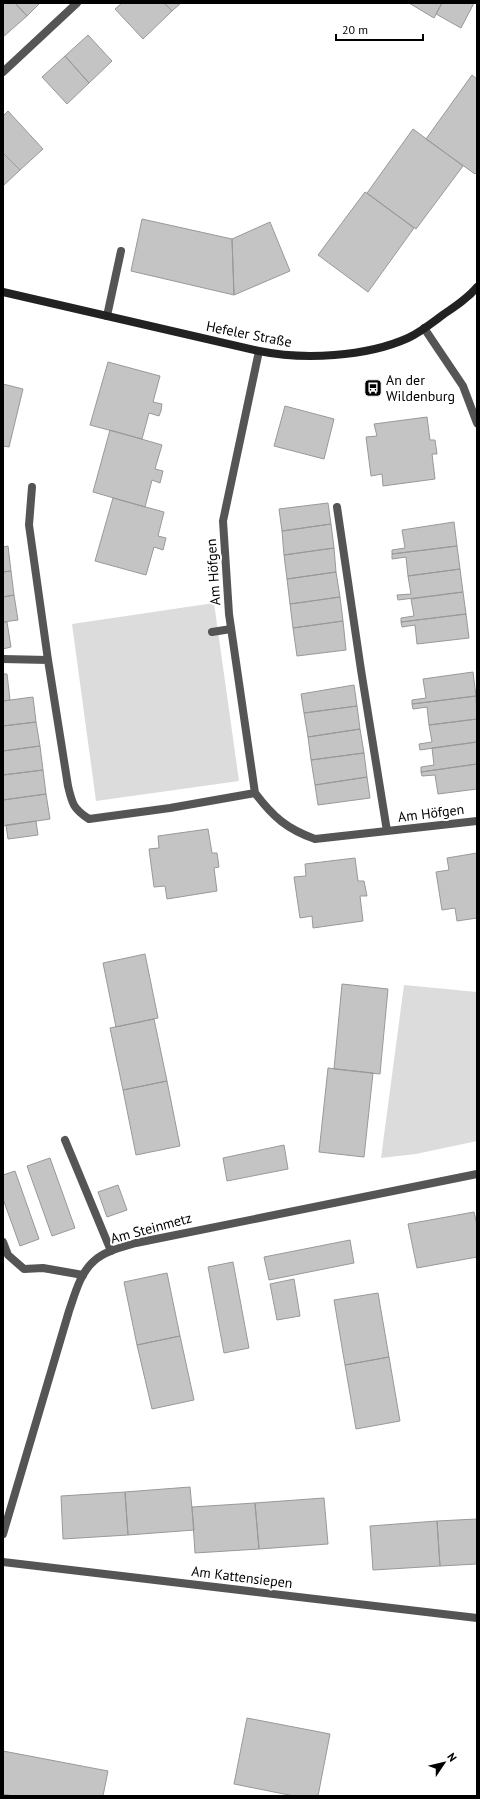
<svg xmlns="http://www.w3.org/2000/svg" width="480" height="1799" viewBox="0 0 480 1799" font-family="'PT Sans',sans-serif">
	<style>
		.green { fill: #dcdcdc }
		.building { fill: #c4c4c4; stroke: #999 }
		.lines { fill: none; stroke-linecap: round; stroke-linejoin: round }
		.service { stroke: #555; stroke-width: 8 }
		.minor { stroke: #555; stroke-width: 8 }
		.secondary { stroke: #222; stroke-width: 8 }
		.labels { text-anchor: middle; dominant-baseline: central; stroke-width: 4; stroke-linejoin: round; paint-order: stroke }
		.street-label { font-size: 14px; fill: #000; stroke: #fff }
		.poi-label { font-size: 14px; fill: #000; stroke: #fff; text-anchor: start }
	</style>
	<rect width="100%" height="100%" fill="#fff"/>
	<path class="green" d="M214 603 239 781 96 801 72 624Z
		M404 985 477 992V1141L416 1154 381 1158Z"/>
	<path class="building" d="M3 3H15L27 16 3 37Z
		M15 3H40L27 16Z
		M122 3H164L172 11 143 39 115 9Z
		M164 3H181L172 11Z
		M409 3H442L434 18Z
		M442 3H474L461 28 436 14Z
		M88 35 112 61 89 83 65 56Z
		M65 56 89 83 67 104 42 77Z
		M472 75 477 79V172L475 174 426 139Z
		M8 111 43 149 20 170 3 153V116Z
		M413 129 463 166 416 229 367 193Z
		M3 153 20 170 3 186Z
		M365 192 414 228 368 292 318 255Z
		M142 219 232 239 234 295 131 271Z
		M270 222 290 271 234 295 232 239Z
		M108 362 160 376 153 402 162 404 161 411 159 416 149 413 142 439 90 425Z
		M3 384 23 389 9 447 3 446Z
		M285 406 334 419 324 459 274 446Z
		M427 417 430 440H435L437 454H432L435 479 383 486 382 474 371 476 366 437 377 436 374 424Z
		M110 430 162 445 155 469 163 471 160 483 152 480 145 507 93 492Z
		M113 498 164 512 158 536 166 538 163 550 154 547 146 575 95 561Z
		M328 503 331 524 282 531 279 509Z
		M454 522 457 546 392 554V550L405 548 402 530Z
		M331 524 334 548 284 555 282 531Z
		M8 546 11 571 3 572V547Z
		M457 546 460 569 408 576 406 557 392 559V554Z
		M334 548 336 572 287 579 284 555Z
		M460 569 463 592 398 600 397 595 411 594 408 576Z
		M11 571 14 595 3 597V572Z
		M336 572 340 597 290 604 287 579Z
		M463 592 466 614 401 622V618L414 616 411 599Z
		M14 595 18 620 3 622V597Z
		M340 597 343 621 293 628 290 604Z
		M466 614 469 638 417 644 415 625 402 627 401 622Z
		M343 621 346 650 297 656 293 628Z
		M3 622H7L11 647 3 649Z
		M473 672 476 696 412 704V700L426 698 423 679Z
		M3 674H7L10 700 3 701Z
		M354 685 357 706 304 713 301 694Z
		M476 696 477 719 429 725 427 707 413 709 412 704Z
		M33 697 36 722 3 726V701Z
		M357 706 360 729 308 737 304 713Z
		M477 719V742L420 750 419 744 432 742 429 725Z
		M36 722 40 746 3 751V726Z
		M360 729 364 753 311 760 308 737Z
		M477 742V764L421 772V767L434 765 432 748Z
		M40 746 43 770 3 775V751Z
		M364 753 367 777 315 785 311 760Z
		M477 764V789L438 794 435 775 422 776 421 772Z
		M43 770 46 794 3 800V775Z
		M367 777 370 798 318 805 315 785Z
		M46 794 50 819 3 826V800Z
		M36 821 38 835 8 839 6 825Z
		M208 829 212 853H217L219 867 214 868 217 891 167 899 165 886 154 887 149 849 159 848 158 836Z
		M477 853V918L457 921 455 908 442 910 436 872 449 870 447 858Z
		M355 858 358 881H364L367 896H360L363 921 313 928 312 916 300 918 294 877 306 876 305 864Z
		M145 954 158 1018 116 1027 103 963Z
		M342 984 388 989 380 1074 334 1069Z
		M154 1019 167 1081 123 1090 110 1028Z
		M328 1068 373 1073 364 1157 319 1152Z
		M167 1081 180 1146 136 1155 123 1090Z
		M284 1145 288 1169 227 1181 223 1158Z
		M50 1158 75 1228 52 1236 27 1166Z
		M15 1171 39 1239 20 1246 3 1199V1175Z
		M118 1185 127 1210 107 1217 98 1192Z
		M474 1212 477 1225V1257L417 1268 408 1224Z
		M350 1240 354 1263 269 1280 264 1257Z
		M233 1262 249 1348 224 1353 208 1267Z
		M167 1273 180 1336 137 1345 124 1282Z
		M294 1279 300 1316 277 1320 270 1284Z
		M378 1293 389 1357 345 1365 334 1300Z
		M180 1336 194 1400 152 1409 137 1345Z
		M389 1357 400 1421 356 1429 345 1365Z
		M190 1487 194 1530 128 1535 125 1492Z
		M125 1492 128 1535 63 1539 61 1496Z
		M324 1498 328 1544 259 1549 255 1503Z
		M255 1503 259 1549 195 1553 192 1507Z
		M477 1519V1564L440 1566 437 1521Z
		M437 1521 440 1566 373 1570 370 1526Z
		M247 1718 330 1734 318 1796H294L234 1784Z
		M3 1751 108 1771 103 1796H14L3 1794Z"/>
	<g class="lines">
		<path class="service" d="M107 316 121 251
			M212 632 231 629
			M65 1140 111 1251
			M3 1242 8 1255 24 1269 43 1268 83 1275"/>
		<path class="minor" d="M3 72 77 3
			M424 328 463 386 477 423
			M32 487 29 525 48 660
			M337 507 361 670 387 831
			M3 659 48 660 68 786C72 803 73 809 89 819L170 808 255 793C273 817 287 829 315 839L477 821
			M255 793 229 614 223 521 259 351
			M3 1534 69 1311C75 1294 80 1273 94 1261 104 1251 123 1247 136 1243L477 1174
			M3 1562 477 1618"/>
		<path class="secondary" d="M3 292 259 351C303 360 366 357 408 338 421 332 433 322 444 314 456 306 468 298 477 287"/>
	</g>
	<defs>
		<symbol id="bus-square" viewBox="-11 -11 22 22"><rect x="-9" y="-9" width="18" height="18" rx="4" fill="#000" stroke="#fff"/><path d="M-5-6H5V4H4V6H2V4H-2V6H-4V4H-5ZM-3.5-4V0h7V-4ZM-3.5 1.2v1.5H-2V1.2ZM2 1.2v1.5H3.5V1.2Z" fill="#fff"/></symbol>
	</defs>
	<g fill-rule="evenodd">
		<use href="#bus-square" x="363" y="378" width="20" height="20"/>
	</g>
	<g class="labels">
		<g class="street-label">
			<text transform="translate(249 334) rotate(11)">Hefeler Straße</text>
			<text transform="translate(213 572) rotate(-94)">Am Höfgen</text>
			<text transform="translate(431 813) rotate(-7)">Am Höfgen</text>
			<text transform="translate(151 1228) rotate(-15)">Am Steinmetz</text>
			<text transform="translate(242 1577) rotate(7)">Am Kattensiepen</text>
		</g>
		<g class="poi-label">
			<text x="386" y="380">An der<tspan x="386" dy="16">Wildenburg</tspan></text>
		</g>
	</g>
	<rect width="480" height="1799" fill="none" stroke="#000000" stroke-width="8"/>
	<g transform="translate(444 1763) rotate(55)" stroke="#ffffff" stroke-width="3" paint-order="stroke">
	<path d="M0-3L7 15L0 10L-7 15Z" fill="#000000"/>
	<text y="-6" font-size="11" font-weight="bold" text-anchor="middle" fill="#000000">N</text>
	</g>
	<path d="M336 34v6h87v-6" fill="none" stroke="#000000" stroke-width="2"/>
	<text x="342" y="34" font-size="12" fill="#000000" stroke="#ffffff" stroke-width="3" paint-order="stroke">20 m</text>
</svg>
